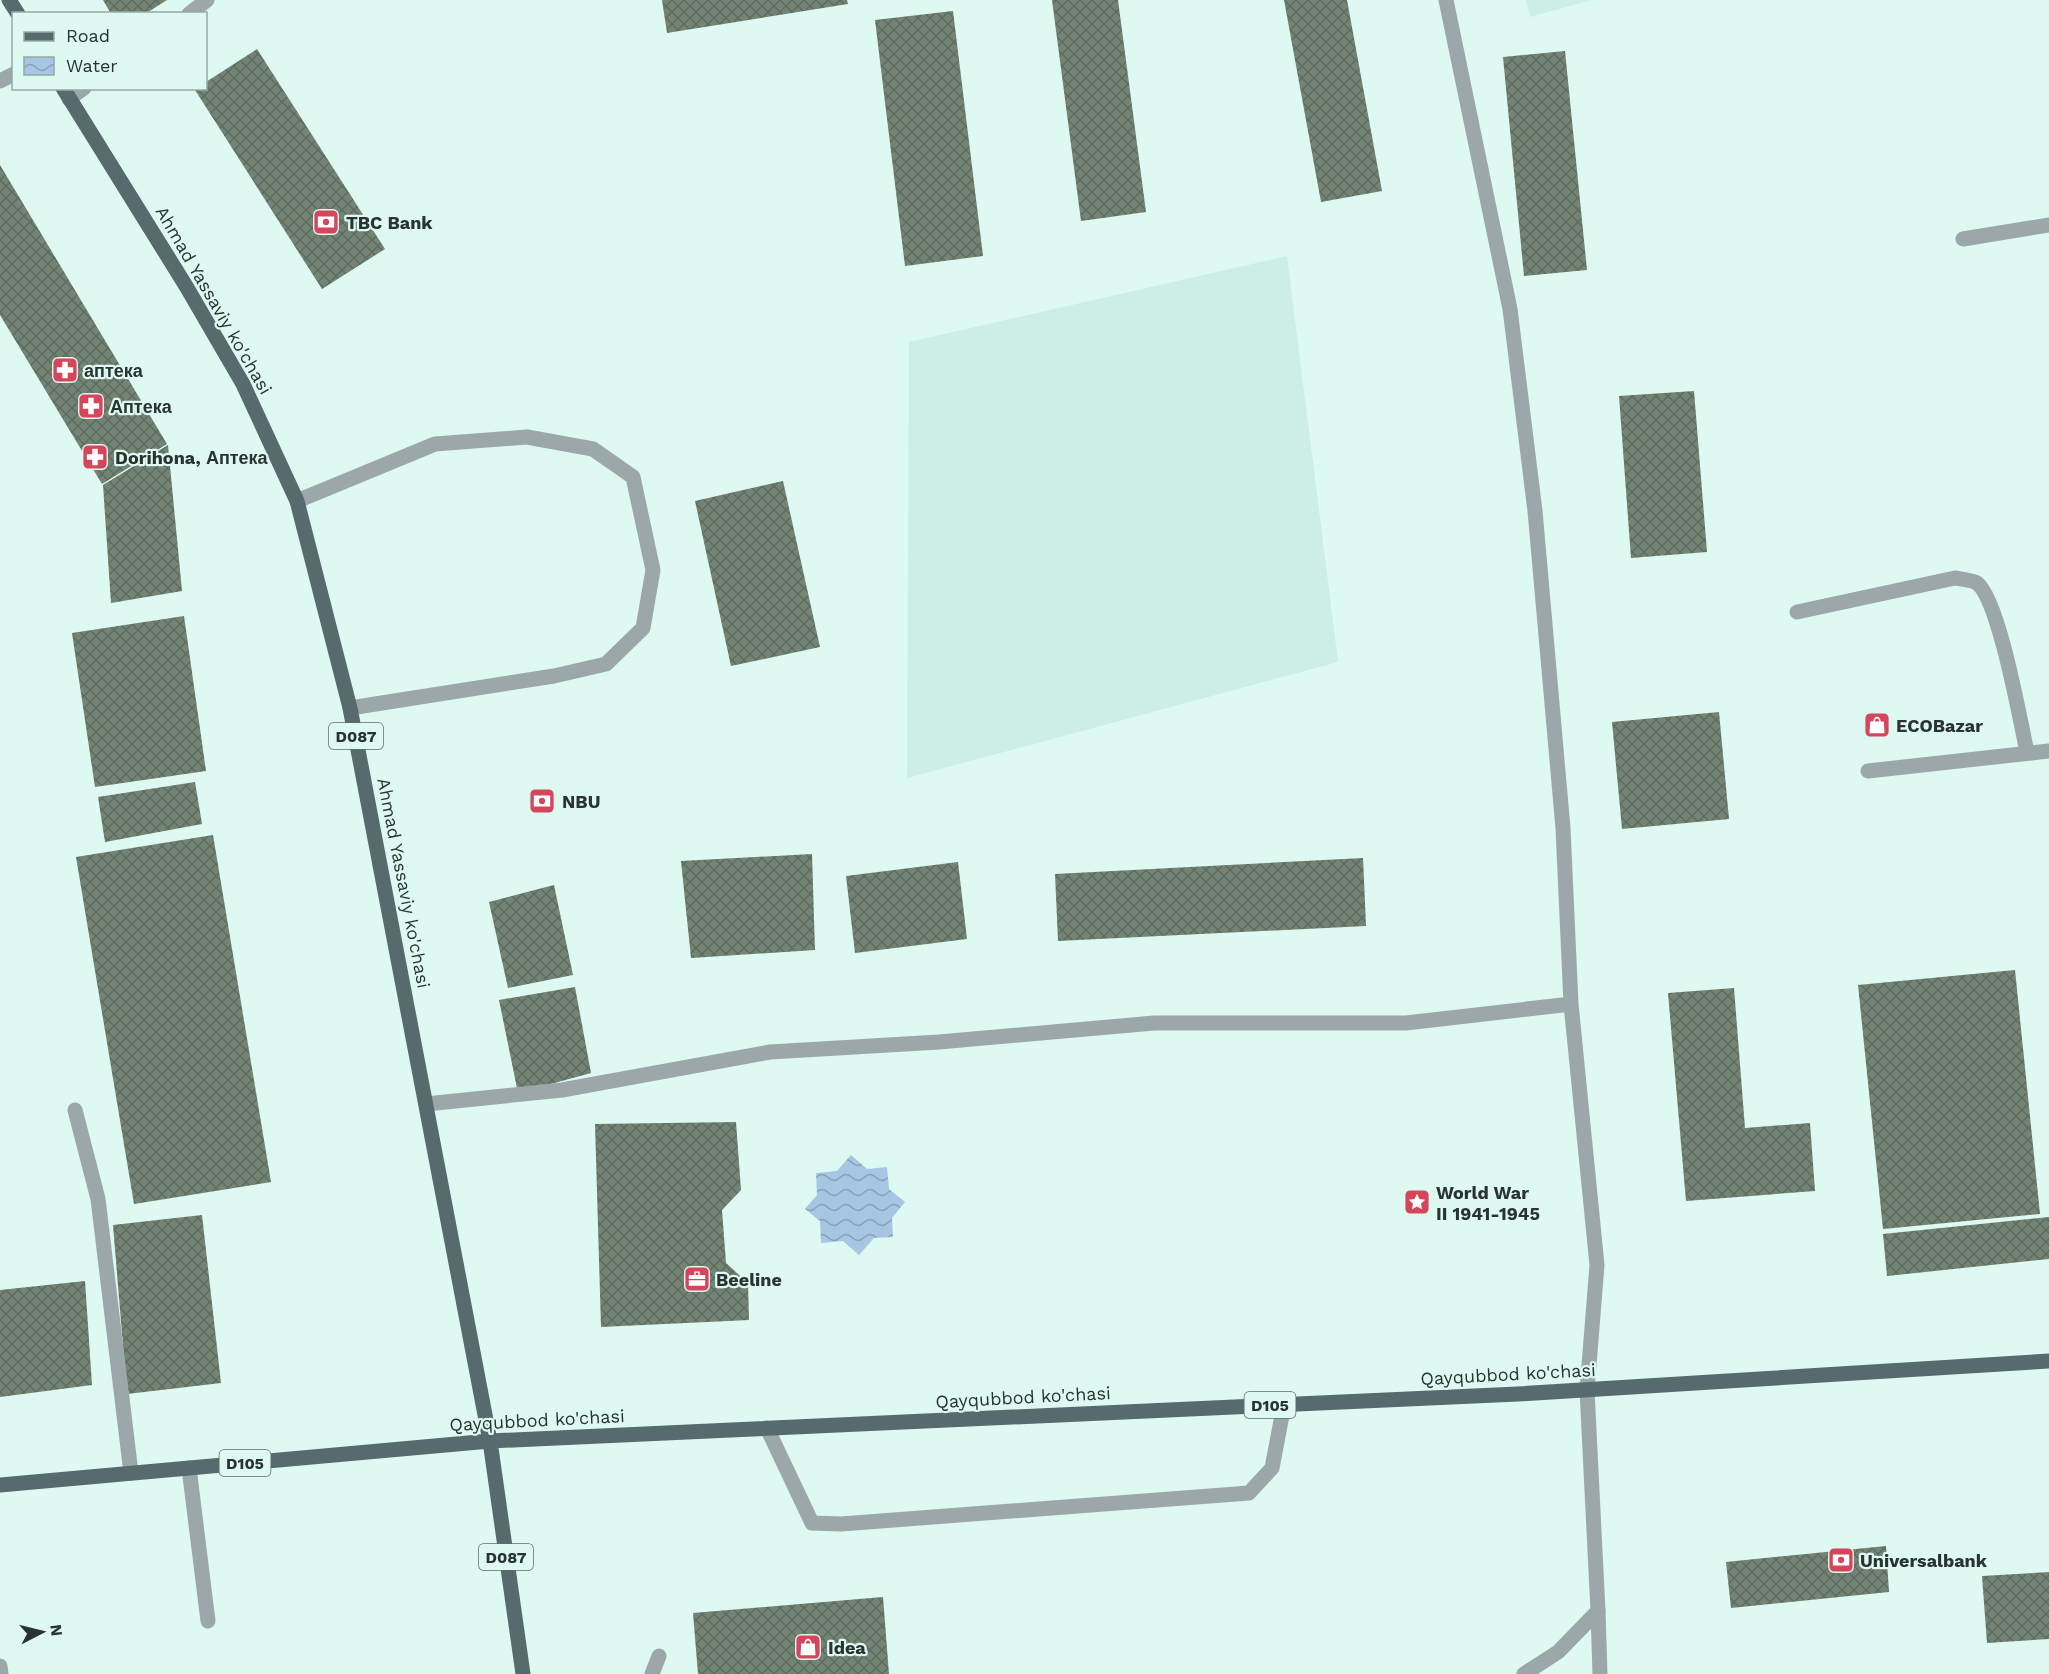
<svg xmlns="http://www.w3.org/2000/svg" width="2049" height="1674" viewBox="0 0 2049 1674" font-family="'Work Sans',sans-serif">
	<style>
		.built { fill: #cceee6 }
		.water { fill: url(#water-waves) }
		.building { fill: url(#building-cross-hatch) }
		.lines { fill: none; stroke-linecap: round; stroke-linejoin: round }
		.service { stroke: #9ca7aa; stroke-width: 15 }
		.pedestrian { stroke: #9ca7aa; stroke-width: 15 }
		.minor { stroke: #9ca7aa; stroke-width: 15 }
		.primary { stroke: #576a6e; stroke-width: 15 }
		.labels { text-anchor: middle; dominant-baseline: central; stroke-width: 4.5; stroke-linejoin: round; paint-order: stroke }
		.shield { fill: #def8f2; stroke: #5f6e6b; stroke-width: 1.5 }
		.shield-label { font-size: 16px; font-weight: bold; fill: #293331 }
		.poi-label { font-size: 18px; font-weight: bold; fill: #293331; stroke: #def8f2; text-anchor: start }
		.street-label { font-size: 18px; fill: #293331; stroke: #def8f2 }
	</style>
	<defs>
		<pattern id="water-waves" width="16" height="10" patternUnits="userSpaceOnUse" patternTransform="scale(1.5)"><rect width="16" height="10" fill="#a6c6e4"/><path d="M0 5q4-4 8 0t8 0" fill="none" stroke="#87a1b9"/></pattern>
		<pattern id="building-cross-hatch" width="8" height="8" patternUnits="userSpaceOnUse" patternTransform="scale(1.5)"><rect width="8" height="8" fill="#738374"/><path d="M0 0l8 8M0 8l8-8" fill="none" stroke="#5e6c60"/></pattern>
	</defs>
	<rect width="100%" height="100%" fill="#def8f2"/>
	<path class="built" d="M1526 0H1591L1530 17Z
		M1287 256 1338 662 907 778 909 342Z"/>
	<path class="water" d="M851 1155 867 1169 887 1167 889 1189 905 1202 892 1218 893 1237 874 1238 859 1255 843 1241 821 1243 820 1221 805 1209 817 1195 816 1173 837 1171Z"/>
	<path class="building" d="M103 0H167L145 14H111Z
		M662 0H847L848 4 667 33Z
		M1052 0H1118L1146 212 1081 221Z
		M1284 0H1347L1382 191 1321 202Z
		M953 11 983 256 905 266 875 20Z
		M257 49 385 249 322 289 195 90 206 88V82Z
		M1565 51 1587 270 1524 276 1503 57Z
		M0 165 167 444 102 484 0 315Z
		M1694 391 1707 552 1631 558 1619 396Z
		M168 445 182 591 111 603 103 485Z
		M783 481 820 647 731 666 695 501Z
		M184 616 206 771 95 787 72 633Z
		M1719 712 1729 819 1622 829 1612 722Z
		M195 782 202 824 105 842 98 797Z
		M213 835 271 1182 134 1204 76 857Z
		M812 854 815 950 691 958 681 861Z
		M1363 858 1366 926 1058 941 1055 874Z
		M958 862 967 939 855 953 846 876Z
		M554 885 573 975 508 988 489 902Z
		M2015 970 2040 1214 1883 1229 1858 985Z
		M575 987 591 1073 518 1093 499 1000Z
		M1734 988 1745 1128 1810 1123 1815 1191 1686 1201 1668 993Z
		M736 1122 741 1190 722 1210 726 1263 748 1283 749 1320 601 1327 595 1124Z
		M202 1215 221 1383 127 1394 113 1225Z
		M2049 1217V1259L1887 1276 1883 1234Z
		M85 1281 92 1385 0 1397V1290Z
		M1886 1546 1889 1592 1731 1608 1726 1562Z
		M2049 1572V1639L1987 1643 1982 1576Z
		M883 1597 889 1674H698L693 1613Z"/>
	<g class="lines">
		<path class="service" d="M1963 239 2049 225
			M297 501 435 444 527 437 593 449 633 477 653 570 643 628 606 664 554 676 350 708
			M1797 612 1955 578C1961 579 1972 580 1977 583 1999 600 2020 720 2027 752
			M1868 771 2049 751
			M75 1110 98 1199 131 1473
			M767 1428 812 1523 841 1524 1249 1493 1272 1468 1284 1405
			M189 1468 208 1621
			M0 1666 1 1674
			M652 1674 659 1656"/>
		<path class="pedestrian" d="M1598 1611 1600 1674"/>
		<path class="minor" d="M1446 0 1510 309 1535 511 1563 828 1571 1004 1597 1265 1587 1390 1598 1611 1558 1652 1524 1674
			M189 14 207 0
			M0 81 14 74
			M69 99 84 88
			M426 1104 562 1090 770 1052 939 1042 1154 1023H1406L1571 1004"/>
		<path class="primary" d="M9 0 18 14
			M63 88 186 286 243 384 297 501 350 708 490 1441 523 1674
			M0 1485 490 1441 1518 1394 2049 1361"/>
	</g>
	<defs>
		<symbol id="bank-square" viewBox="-11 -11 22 22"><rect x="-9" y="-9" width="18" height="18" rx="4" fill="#d5455b" stroke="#def8f2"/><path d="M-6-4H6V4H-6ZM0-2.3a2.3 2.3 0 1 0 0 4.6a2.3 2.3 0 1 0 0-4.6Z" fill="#fff"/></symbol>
		<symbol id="pharmacy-square" viewBox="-11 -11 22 22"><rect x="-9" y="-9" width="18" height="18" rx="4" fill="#d5455b" stroke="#def8f2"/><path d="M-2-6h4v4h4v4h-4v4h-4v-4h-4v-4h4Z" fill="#fff"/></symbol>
		<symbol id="shop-square" viewBox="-11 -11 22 22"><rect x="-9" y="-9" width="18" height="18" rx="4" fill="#d5455b" stroke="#def8f2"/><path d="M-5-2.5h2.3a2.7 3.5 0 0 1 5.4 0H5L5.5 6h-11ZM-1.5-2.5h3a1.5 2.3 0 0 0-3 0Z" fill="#fff"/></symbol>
		<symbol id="sight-square" viewBox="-11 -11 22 22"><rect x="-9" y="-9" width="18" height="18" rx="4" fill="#d5455b" stroke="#def8f2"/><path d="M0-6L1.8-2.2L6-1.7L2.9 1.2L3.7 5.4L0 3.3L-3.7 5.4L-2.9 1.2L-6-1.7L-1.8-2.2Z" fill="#fff"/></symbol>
		<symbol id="office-square" viewBox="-11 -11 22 22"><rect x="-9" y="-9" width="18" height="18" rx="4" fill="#d5455b" stroke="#def8f2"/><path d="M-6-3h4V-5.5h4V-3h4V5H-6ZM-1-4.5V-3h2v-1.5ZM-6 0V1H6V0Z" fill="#fff"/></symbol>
	</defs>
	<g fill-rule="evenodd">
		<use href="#bank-square" x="311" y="207" width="30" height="30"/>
		<use href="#pharmacy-square" x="50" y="355" width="30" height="30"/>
		<use href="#pharmacy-square" x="76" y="391" width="30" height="30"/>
		<use href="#pharmacy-square" x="80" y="442" width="30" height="30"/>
		<use href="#shop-square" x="1862" y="710" width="30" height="30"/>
		<use href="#bank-square" x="527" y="786" width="30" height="30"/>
		<use href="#sight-square" x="1402" y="1187" width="30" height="30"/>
		<use href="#office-square" x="682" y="1264" width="30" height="30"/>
		<use href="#bank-square" x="1826" y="1545" width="30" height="30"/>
		<use href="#shop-square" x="793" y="1632" width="30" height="30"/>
	</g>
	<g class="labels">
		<g class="shield">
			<rect x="329" y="723" width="54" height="26" rx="4.5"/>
			<rect x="1244.5" y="1392" width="51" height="26" rx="4.5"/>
			<rect x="219.5" y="1450" width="51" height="26" rx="4.5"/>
			<rect x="479" y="1544" width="54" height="26" rx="4.5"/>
		</g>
		<g class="shield-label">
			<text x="356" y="736">D087</text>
			<text x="1270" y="1405">D105</text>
			<text x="245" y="1463">D105</text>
			<text x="506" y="1557">D087</text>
		</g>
		<g class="poi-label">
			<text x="346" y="222">TBC Bank</text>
			<text x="84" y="370">аптека</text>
			<text x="110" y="406">Аптека</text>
			<text x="115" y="457">Dorihona, Аптека</text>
			<text x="1896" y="725">ECOBazar</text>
			<text x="562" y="801">NBU</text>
			<text x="1436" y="1192">World War<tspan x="1436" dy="21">II 1941-1945</tspan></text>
			<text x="716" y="1279">Beeline</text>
			<text x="1860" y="1560">Universalbank</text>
			<text x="828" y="1647">Idea</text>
		</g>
		<g class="street-label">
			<text transform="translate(214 300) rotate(60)">Ahmad Yassaviy ko'chasi</text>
			<text transform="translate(404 883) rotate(79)">Ahmad Yassaviy ko'chasi</text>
			<text transform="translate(1508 1374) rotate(-3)">Qayqubbod ko'chasi</text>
			<text transform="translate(1023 1397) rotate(-3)">Qayqubbod ko'chasi</text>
			<text transform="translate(537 1420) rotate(-3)">Qayqubbod ko'chasi</text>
		</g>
	</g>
	<rect x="12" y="12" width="195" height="78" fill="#def8f2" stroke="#96a9a5" stroke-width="1.5"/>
	<rect x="24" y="32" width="30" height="9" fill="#576a6e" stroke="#96a9a5" stroke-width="1.5"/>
	<text x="66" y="42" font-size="18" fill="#293331">Road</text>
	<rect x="24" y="57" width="30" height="18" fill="url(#water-waves)" stroke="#96a9a5" stroke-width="1.5"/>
	<text x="66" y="72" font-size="18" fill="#293331">Water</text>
	<g transform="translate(42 1632) rotate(83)" stroke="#def8f2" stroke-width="4.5" paint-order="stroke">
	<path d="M0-4.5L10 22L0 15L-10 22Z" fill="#293331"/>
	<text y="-9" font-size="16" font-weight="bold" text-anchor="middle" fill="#293331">N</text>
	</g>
</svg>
